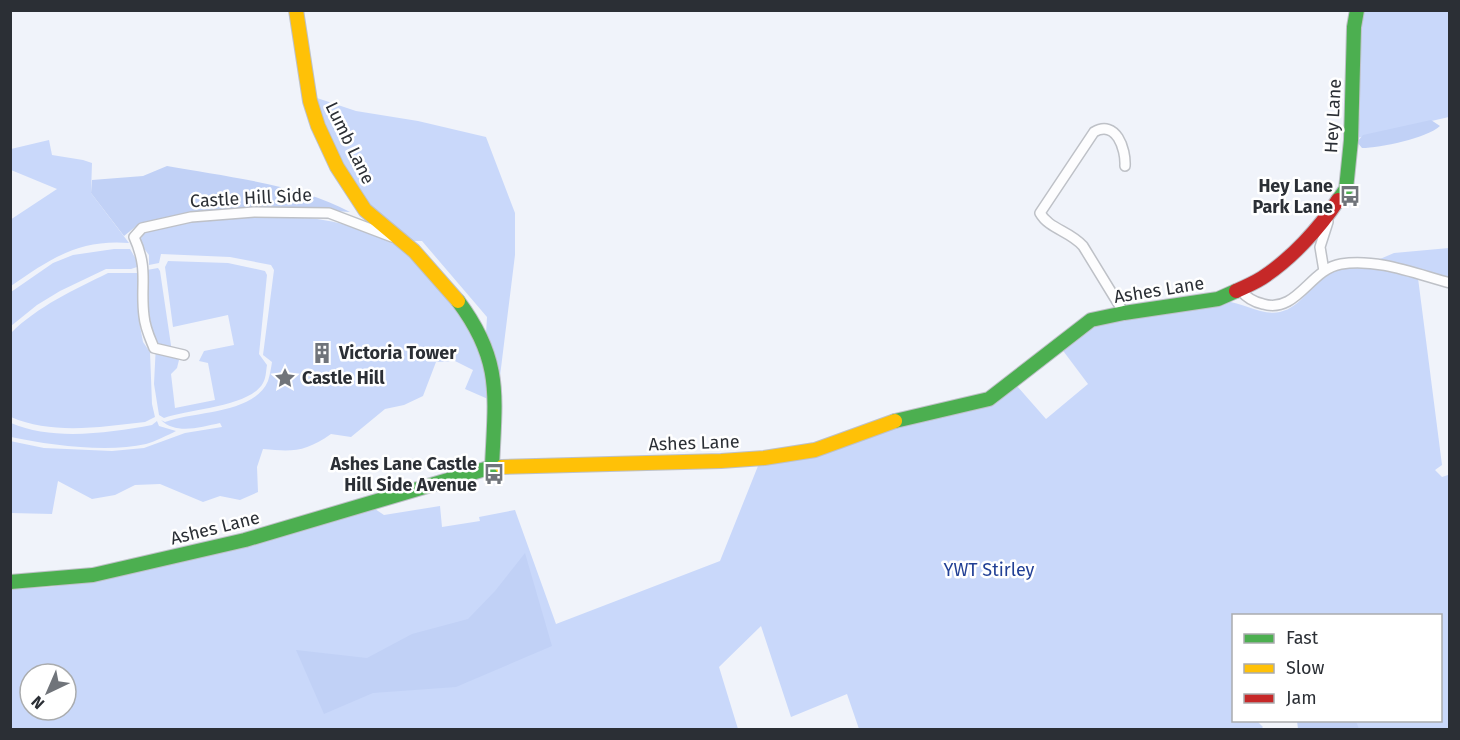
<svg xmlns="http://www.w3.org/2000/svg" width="1460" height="740" viewBox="0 0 1460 740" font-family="'Fira Sans',sans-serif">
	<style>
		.green { fill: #c9d8fa; fill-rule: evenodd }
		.forest { fill: #c1d1f6 }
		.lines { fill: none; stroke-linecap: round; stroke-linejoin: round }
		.street-casing { stroke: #bec1c7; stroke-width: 12 }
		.fast-casing { stroke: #bec1c7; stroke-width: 16 }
		.slow-casing { stroke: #bec1c7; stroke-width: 16 }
		.jam-casing { stroke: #bec1c7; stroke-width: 16 }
		.street { stroke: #fdfdfe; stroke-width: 9 }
		.fast { stroke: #4caf50; stroke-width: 14 }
		.slow { stroke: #ffc107; stroke-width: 14 }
		.jam { stroke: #c62828; stroke-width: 14 }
		.labels { text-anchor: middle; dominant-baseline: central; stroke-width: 5; stroke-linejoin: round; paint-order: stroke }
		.street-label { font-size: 18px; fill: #2b2f35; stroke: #fff }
		.poi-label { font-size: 18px; font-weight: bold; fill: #2b2f35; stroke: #fff; text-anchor: end }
		.park-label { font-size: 18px; fill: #224095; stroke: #fff }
	</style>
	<rect width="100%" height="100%" fill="#f0f3fa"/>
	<path class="green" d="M1363 11H1449V117L1357 138 1360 111 1358 40Z
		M314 97 356 111 418 121 486 137 515 213V255L500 376 486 334 487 317 422 241H411L372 213 361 197 329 138Z
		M49 140 52 155 83 160 92 163 91 193 129 243C79 239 50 259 11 286L10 220 57 189 11 170V149Z
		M254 216C300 216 335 217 378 237 389 242 401 246 410 255 426 269 438 286 451 303 476 336 488 357 488 399L465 389 473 370 455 361 436 362 423 396 404 405 385 409 351 437 331 434C305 452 293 452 263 449L257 467 258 492 240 500 220 496 203 502 160 484 135 485 115 495 92 499 58 481 52 514 11 513 10 441 44 448 112 451 144 448 185 433 222 427 220 423C201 427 176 435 161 420L165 422C195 411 254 414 268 381 270 375 271 368 272 362L263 355 274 270 271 265 230 257 161 254 159 263 149 265V255L139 242 144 233 191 221Z
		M1449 248V279L1380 259 1394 253Z
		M114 249H130L140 266 131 269H106L60 291 37 305 11 326V292L53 263 73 255Z
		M168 261 228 263 265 271 267 275 259 354 267 365C266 371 266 378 263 383 250 407 189 409 164 418L159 415 154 384 156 344 149 315 147 270 158 268 160 271 172 352 179 360 177 368 171 374 175 408 215 400 208 363 199 361 204 351 234 345 228 315 173 327 165 267Z
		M1359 266 1383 268 1418 278 1442 465 1435 470 1442 477 1448 475 1449 478V729H1309V721L1440 720V616H1234V720L1257 721 1263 727 1261 729H859L847 694 791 717 761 626 719 667 738 729H11L10 589 51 587 199 558 375 509 384 515 440 506 442 527 480 521 479 517 515 510 556 624 720 561 758 466 815 456 874 433 985 407 1017 386 1046 419 1088 384 1061 348 1090 328 1123 318 1225 301C1243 303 1263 316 1280 312 1301 307 1311 285 1327 273 1336 267 1348 267 1359 266ZM30 674H66V710H30Z
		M108 273H140V326L143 342 150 352 152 404 155 417 145 422C101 427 52 435 11 417V333C38 306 74 290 108 273Z
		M157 421 159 426 176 431C168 435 154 442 146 444 107 453 49 445 11 437V423C52 441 109 433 152 425Z"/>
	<path class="forest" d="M1431 120 1440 126C1427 138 1380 148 1362 148L1357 142 1363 135Z
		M167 166C222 176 302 185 350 212L260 206 192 213 140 223 124 236 91 193 92 180 143 176Z
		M525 553 552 646 456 687 373 693 324 714 296 650 367 658 412 634 468 619 495 591Z
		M1297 721H1356L1359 729H1298Z"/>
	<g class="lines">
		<defs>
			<path id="street" d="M1324 271 1320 247 1328 222 1327 217
				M1240 290C1246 297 1253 302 1263 304 1297 314 1310 269 1341 264 1377 258 1416 274 1450 283
				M1124 313 1083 246C1070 231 1049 229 1040 213L1094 132C1116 119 1126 149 1125 166
				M184 355 154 348C150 338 145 328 144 316 140 285 149 270 134 237L142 228 191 217 254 212 329 213 392 237"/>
			<path id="fast" d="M1338 200 1346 189 1351 140 1354 27 1357 10
				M458 301C503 361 495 397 492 467
				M895 421 989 399 1091 320 1124 313 1218 299 1236 291
				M10 582 93 575 245 540 492 467H502"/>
			<path id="slow" d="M296 10 310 101 318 126 337 167 365 210 414 251 458 301
				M502 467 721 461 764 458 815 450 895 421"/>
			<path id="jam" d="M1236 291C1245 287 1254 283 1262 278 1291 259 1319 229 1338 200"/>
		</defs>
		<use href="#street" class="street-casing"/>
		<use href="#fast" class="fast-casing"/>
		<use href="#slow" class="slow-casing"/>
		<use href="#jam" class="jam-casing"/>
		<use href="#street" class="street"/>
		<use href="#fast" class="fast"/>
		<use href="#slow" class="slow"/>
		<use href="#jam" class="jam"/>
	</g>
	<defs>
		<symbol id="bus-bare" viewBox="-9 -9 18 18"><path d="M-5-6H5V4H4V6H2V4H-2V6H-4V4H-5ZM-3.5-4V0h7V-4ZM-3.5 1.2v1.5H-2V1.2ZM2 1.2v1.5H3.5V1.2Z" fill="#70747a" stroke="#fff" stroke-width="2.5" paint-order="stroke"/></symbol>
		<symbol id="building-bare" viewBox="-9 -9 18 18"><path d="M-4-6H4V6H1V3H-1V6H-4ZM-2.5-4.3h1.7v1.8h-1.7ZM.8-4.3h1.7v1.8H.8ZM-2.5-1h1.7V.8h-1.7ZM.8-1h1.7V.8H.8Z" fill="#70747a" stroke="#fff" stroke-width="2.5" paint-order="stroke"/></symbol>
		<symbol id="sight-bare" viewBox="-9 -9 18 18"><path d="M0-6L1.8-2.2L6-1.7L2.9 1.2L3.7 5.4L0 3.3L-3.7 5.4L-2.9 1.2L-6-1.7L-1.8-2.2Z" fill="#70747a" stroke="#fff" stroke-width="2.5" paint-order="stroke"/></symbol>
	</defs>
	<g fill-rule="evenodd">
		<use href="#bus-bare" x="1335" y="181" width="30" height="30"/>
		<use href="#building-bare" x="307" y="338" width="30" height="30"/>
		<use href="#sight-bare" x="270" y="363" width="30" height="30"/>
		<use href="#bus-bare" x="479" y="459" width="30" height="30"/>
	</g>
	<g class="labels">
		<g class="street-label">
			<text transform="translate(1333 116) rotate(-87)">Hey Lane</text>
			<text transform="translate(350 143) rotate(64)">Lumb Lane</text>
			<text transform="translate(251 198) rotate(-3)">Castle Hill Side</text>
			<text transform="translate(1159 290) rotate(-9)">Ashes Lane</text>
			<text transform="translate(694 443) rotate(-2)">Ashes Lane</text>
			<text transform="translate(215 528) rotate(-14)">Ashes Lane</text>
		</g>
		<g class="poi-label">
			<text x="1333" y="186">Hey Lane<tspan x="1333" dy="21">Park Lane</tspan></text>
			<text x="339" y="353" text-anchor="start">Victoria Tower</text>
			<text x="302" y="378" text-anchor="start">Castle Hill</text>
			<text x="477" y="464">Ashes Lane Castle<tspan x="477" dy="21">Hill Side Avenue</tspan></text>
		</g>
		<g class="park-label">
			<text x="989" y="570">YWT Stirley</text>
		</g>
	</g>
	<rect width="1460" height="740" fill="none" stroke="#2b2f35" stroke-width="24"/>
	<rect x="1232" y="614" width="210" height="108" fill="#ffffff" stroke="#aaacae" stroke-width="1.5"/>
	<rect x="1244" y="634" width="30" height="9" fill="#4caf50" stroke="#aaacae" stroke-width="1.5"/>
	<text x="1286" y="644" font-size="18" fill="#2b2f35">Fast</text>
	<rect x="1244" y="664" width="30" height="9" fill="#ffc107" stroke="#aaacae" stroke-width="1.5"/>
	<text x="1286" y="674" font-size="18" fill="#2b2f35">Slow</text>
	<rect x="1244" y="694" width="30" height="9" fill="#c62828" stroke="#aaacae" stroke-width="1.5"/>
	<text x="1286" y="704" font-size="18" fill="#2b2f35">Jam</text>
	<g transform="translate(48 692) rotate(224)"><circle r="28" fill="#ffffff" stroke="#aaacae" stroke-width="1.5"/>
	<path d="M0-4.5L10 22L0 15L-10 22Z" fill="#70747a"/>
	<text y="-9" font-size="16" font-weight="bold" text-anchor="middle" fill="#2b2f35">N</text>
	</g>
</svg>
